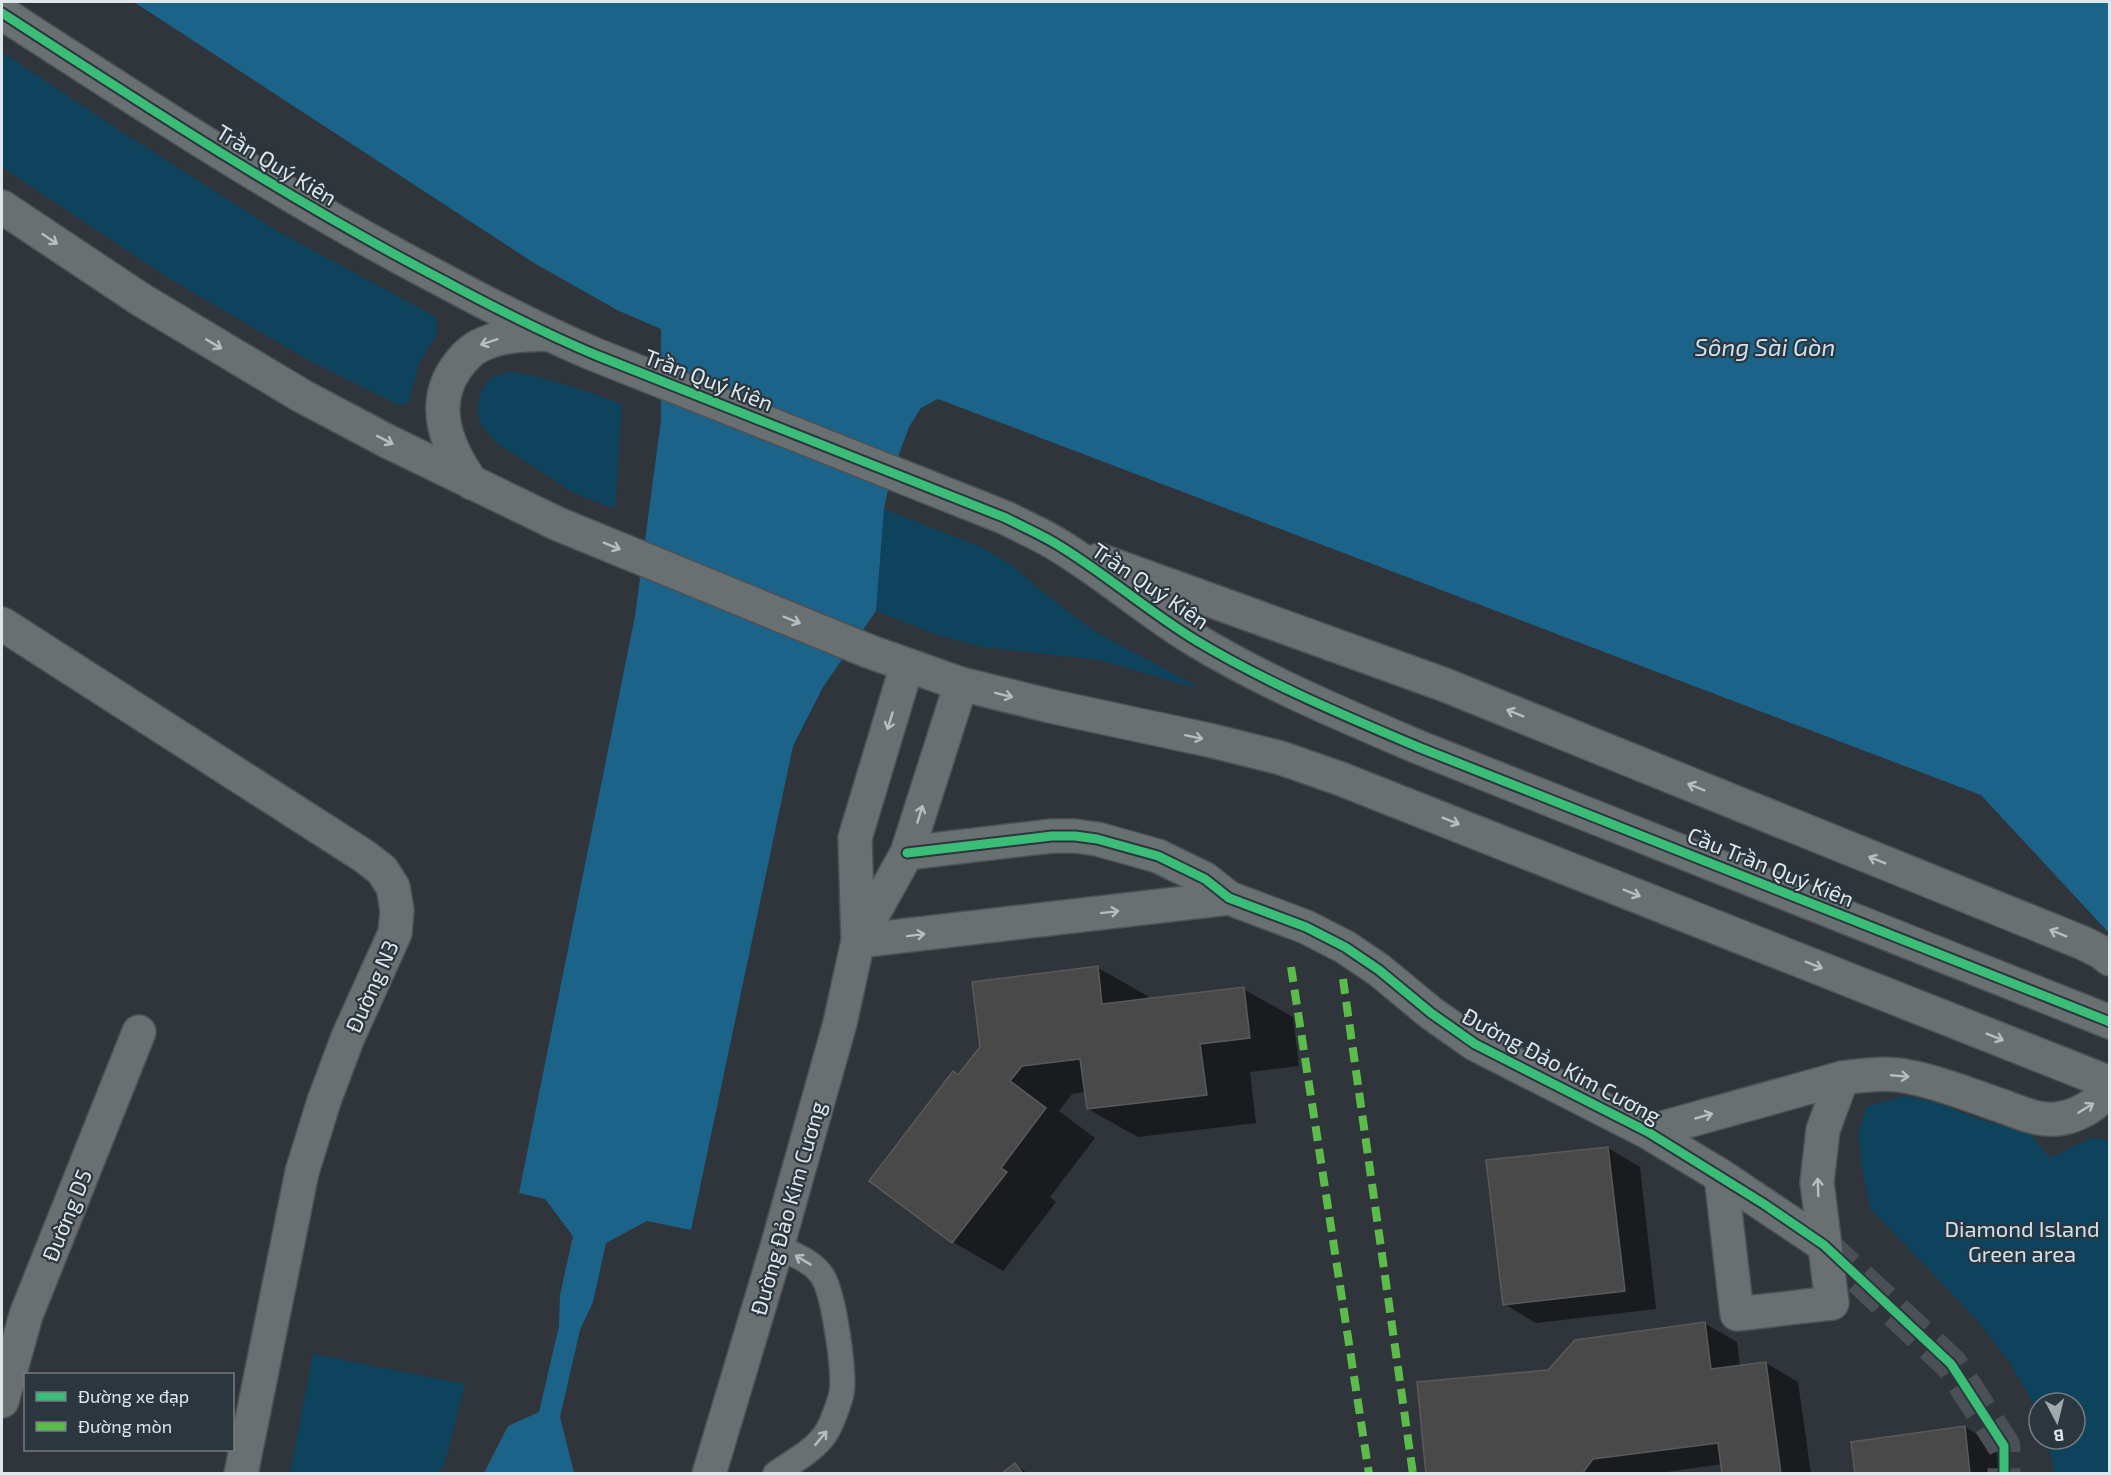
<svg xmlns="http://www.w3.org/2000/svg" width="2111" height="1475" viewBox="0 0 2111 1475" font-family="'Exo 2',sans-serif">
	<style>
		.green { fill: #0e435e }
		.water { fill: #1c638a }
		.shadow { fill: #0007 }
		.building { fill: #49494a; stroke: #5a5a5c; stroke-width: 1.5 }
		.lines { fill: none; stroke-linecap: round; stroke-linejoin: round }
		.minor-tunnel { stroke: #4a5055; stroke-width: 33; stroke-dasharray: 33 16; stroke-linecap: butt }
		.service-casing { stroke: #4d5255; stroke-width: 27 }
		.minor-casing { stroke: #4d5255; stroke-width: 36 }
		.tertiary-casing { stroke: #4d5255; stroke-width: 36 }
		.service { stroke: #6a6f72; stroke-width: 24 }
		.minor { stroke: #6a6f72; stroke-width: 33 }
		.tertiary { stroke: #6a6f72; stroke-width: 33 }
		.quiet { stroke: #5cbc4b; stroke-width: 8; stroke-dasharray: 15 8; stroke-linecap: butt }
		.cycleway-casing { stroke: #2b363e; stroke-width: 13 }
		.cycleway { stroke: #3abd76; stroke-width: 9 }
		.oneway { stroke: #b7bdc1 }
		.labels { text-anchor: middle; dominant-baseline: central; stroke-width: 4.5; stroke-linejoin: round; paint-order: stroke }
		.street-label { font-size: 22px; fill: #e0e7eb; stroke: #2b363e }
		.park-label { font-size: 22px; fill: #cde2f1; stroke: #2b363e }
		.water-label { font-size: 24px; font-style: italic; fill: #cce1f0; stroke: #2b363e }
	</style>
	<rect width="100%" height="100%" fill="#2f353a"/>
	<path class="green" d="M2 52 122 132 277 231 436 317 438 332 419 364 409 401 406 404H397L310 361 167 277 2 167Z
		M513 372C551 378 586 391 622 404L615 509 574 493 500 445C493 438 485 432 481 423 474 410 479 390 490 379 496 374 505 373 513 372Z
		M884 509 983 548 1013 566 1038 588 1094 631 1193 684 1192 687 1100 660 983 647 937 635 876 611Z
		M1904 1096 1939 1103 1977 1119 2029 1132 2050 1158 2091 1138 2109 1141V1473H2055L2046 1439H2075V1403H2039V1413L2011 1364 1977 1320 1870 1208 1862 1167 1858 1133 1866 1107Z
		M313 1354 465 1384 444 1466 436 1474 290 1473Z"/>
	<path class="water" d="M134 2H2109V933L1981 795 938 399 921 408 909 427 891 476 884 509 876 611 823 687 793 746 691 1230 647 1221 606 1243 593 1302 580 1330 560 1417 574 1473H484L508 1426 539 1412 559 1326 560 1295 573 1236 545 1199 519 1193 635 616 661 420V329L617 310 534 263Z"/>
	<path class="shadow" d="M1098 968 1148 996V1000L1243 989 1293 1017 1299 1066 1250 1072 1256 1123 1138 1137 1088 1109 1086 1092 1072 1094 1059 1111 1095 1138 1050 1197 1056 1202 1003 1271 953 1242 959 1076Z
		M1608 1148 1640 1167 1656 1309 1536 1323 1504 1304Z
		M1704 1323 1737 1342 1740 1367 1766 1363 1798 1382 1811 1474H1724L1722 1464 1653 1474H1427L1548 1372Z
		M1965 1427 1997 1446 2000 1474H1857Z
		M1015 1465 1029 1474H1004Z"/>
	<path class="building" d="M1098 966 1102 1004 1244 987 1250 1038 1200 1044 1207 1095 1087 1109 1080 1059 1022 1066 1010 1081 1046 1108 1001 1168 1007 1172 952 1243 869 1181 953 1071 958 1075 980 1047 972 982Z
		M1608 1147 1625 1291 1503 1305 1486 1160Z
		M1705 1322 1711 1369 1766 1362 1781 1474H1722L1718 1443 1593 1459 1582 1474H1426L1417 1382 1548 1370 1575 1340Z
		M1965 1426 1970 1474H1855L1851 1442Z
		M1015 1463 1023 1474H1001Z"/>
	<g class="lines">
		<path class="minor-tunnel" d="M1824 1245 1951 1364 2004 1446V1474"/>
		<defs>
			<path id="service" d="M775 1474C792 1462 814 1451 826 1433 831 1425 841 1400 842 1390 844 1368 834 1296 823 1277 813 1261 793 1254 777 1247"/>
			<path id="minor" d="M2 624 364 856 382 870 393 887 397 910 395 933 348 1037 324 1101 302 1172 241 1474
				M907 853 1052 836H1075L1097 839 1158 856 1205 879 1229 898 1306 927 1345 947 1379 970 1431 1013 1475 1044 1648 1132 1721 1176 1824 1245
				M858 941 1229 898
				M858 941 907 853 961 684
				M1648 1132 1842 1078
				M1721 1176 1737 1314 1832 1303 1817 1182 1823 1130 1842 1078
				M2 1401 26 1315 139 1032
				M709 1474 777 1247 840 1023 858 941 855 838 907 665"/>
			<path id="tertiary" d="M2 13C144 105 286 198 437 277 489 305 541 332 596 355L1006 518C1023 527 1042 535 1058 545 1106 574 1149 612 1197 641 1267 683 1343 715 1418 747L2110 1022
				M2 207 140 299 302 396 387 441 558 524 868 651 961 684 1050 706 1213 741 1281 758 1341 779 2110 1083
				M472 483C448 449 429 407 456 368 462 360 469 351 479 346 500 335 524 335 546 334
				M1099 560 1445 685 2083 943 2101 952 2110 959
				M1842 1078C1864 1075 1888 1072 1910 1077 1942 1083 1972 1096 2002 1106 2019 1112 2038 1121 2056 1119 2077 1117 2097 1105 2110 1088"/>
		</defs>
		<use href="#service" class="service-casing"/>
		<use href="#minor" class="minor-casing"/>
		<use href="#tertiary" class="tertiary-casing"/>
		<use href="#service" class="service"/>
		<use href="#minor" class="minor"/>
		<use href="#tertiary" class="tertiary"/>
		<path class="quiet" d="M1291 967 1369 1474
			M1343 979 1413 1474"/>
		<defs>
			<path id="cycleway" d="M2 13C144 105 286 198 437 277 489 305 541 332 596 355L1006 518C1023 527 1042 535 1058 545 1106 574 1149 612 1197 641 1267 683 1343 715 1418 747L2110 1022
				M907 853 1052 836H1075L1097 839 1158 856 1205 879 1229 898 1306 927 1345 947 1379 970 1431 1013 1475 1044 1648 1132 1764 1204 1824 1245 1951 1364 2004 1446V1474"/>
		</defs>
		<use href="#cycleway" class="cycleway-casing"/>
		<use href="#cycleway" class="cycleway"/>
	</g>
	<defs><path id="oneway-shaft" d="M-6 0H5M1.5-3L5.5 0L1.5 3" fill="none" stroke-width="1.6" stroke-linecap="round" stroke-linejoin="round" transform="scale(1.5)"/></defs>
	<g class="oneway">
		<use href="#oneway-shaft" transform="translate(50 239) rotate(34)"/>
		<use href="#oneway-shaft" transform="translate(489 342) rotate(161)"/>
		<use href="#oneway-shaft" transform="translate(214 344) rotate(31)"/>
		<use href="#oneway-shaft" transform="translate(385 440) rotate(27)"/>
		<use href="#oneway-shaft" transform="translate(612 546) rotate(22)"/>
		<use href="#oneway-shaft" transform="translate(792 620) rotate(22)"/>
		<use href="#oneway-shaft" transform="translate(1004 695) rotate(14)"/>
		<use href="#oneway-shaft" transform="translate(1515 713) rotate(-158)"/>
		<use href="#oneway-shaft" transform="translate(890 721) rotate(107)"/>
		<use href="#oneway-shaft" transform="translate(1194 737) rotate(12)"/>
		<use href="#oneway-shaft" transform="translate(1696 787) rotate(-158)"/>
		<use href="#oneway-shaft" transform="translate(920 814) rotate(-73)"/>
		<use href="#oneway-shaft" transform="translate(1451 821) rotate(22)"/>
		<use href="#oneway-shaft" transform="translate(1877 860) rotate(-158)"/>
		<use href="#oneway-shaft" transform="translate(1632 893) rotate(22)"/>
		<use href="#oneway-shaft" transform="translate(1110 912) rotate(-7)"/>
		<use href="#oneway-shaft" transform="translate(2058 933) rotate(-158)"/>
		<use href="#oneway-shaft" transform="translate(916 935) rotate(-7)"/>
		<use href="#oneway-shaft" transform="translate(1814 965) rotate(22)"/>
		<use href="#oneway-shaft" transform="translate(1995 1037) rotate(22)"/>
		<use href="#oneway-shaft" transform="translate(1900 1076) rotate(5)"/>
		<use href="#oneway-shaft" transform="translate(2086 1108) rotate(-32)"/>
		<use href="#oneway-shaft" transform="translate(1704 1116) rotate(-16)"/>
		<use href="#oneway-shaft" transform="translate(1818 1187) rotate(-92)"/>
		<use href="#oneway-shaft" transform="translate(803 1260) rotate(-149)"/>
		<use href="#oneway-shaft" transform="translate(821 1438) rotate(-50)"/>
	</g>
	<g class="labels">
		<g class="street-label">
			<text transform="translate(277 164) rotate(31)">Trần Quý Kiên</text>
			<text transform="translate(709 379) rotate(21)">Trần Quý Kiên</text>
			<text transform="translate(1151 585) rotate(34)">Trần Quý Kiên</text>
			<text transform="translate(1771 866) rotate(22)">Cầu Trần Quý Kiên</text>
			<text transform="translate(371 986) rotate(-66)">Đường N3</text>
			<text transform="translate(1562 1065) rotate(28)">Đường Đảo Kim Cương</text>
			<text transform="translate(787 1208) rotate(-74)">Đường Đảo Kim Cương</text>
			<text transform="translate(66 1215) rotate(-68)">Đường D5</text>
		</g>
		<g class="park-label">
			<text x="2022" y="1228">Diamond Island<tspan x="2022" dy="25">Green area</tspan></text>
		</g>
		<g class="water-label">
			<text x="1765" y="346">Sông Sài Gòn</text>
		</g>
	</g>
	<rect width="2111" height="1475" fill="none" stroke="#e0e7eb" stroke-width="6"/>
	<rect x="24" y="1373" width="210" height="78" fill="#2b363e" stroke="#737d83" stroke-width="1.5"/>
	<rect x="36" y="1392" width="30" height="9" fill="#3abd76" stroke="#737d83" stroke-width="1.5"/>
	<text x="78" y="1403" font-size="18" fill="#e0e7eb">Đường xe đạp</text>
	<rect x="36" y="1422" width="30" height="9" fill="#5cbc4b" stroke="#737d83" stroke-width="1.5"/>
	<text x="78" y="1433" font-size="18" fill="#e0e7eb">Đường mòn</text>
	<g transform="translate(2057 1421) rotate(173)"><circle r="28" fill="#2b363e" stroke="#737d83" stroke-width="1.5"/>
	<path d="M0-4.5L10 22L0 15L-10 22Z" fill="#a2a9ad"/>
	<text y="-9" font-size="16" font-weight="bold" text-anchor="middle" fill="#e0e7eb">B</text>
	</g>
</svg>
